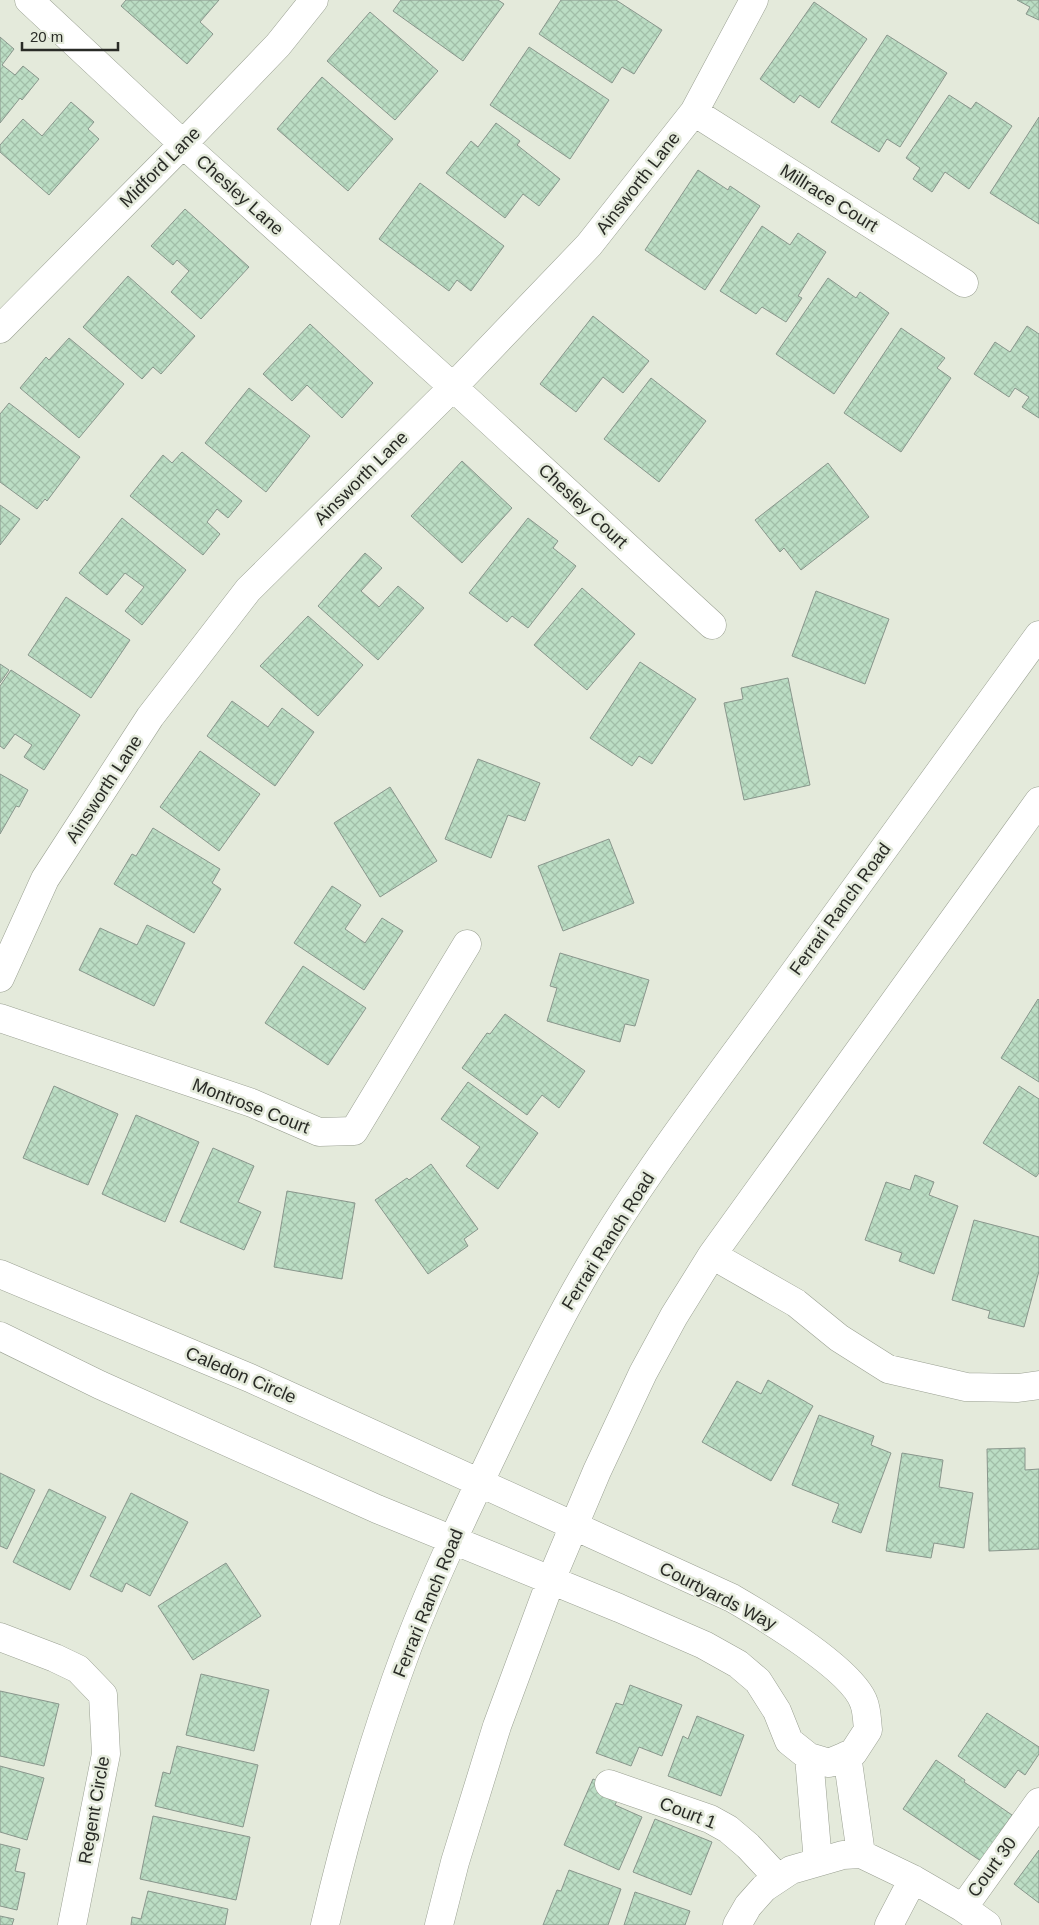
<svg xmlns="http://www.w3.org/2000/svg" width="1039" height="1925" viewBox="0 0 1039 1925" font-family="Helvetica,sans-serif">
	<style>
		.building { fill: url(#building-cross-hatch); stroke: #89968c }
		.lines { fill: none; stroke-linecap: round; stroke-linejoin: round }
		.minor-casing { stroke: #9aa092; stroke-width: 29 }
		.minor { stroke: #fff; stroke-width: 28 }
		.labels { text-anchor: middle; dominant-baseline: central; stroke-width: 5; stroke-linejoin: round; paint-order: stroke }
		.street-label { font-size: 18px; fill: #292b26; stroke: #e4eadb }
	</style>
	<defs>
		<pattern id="building-cross-hatch" width="8" height="8" patternUnits="userSpaceOnUse" patternTransform="scale(1.25)"><rect width="8" height="8" fill="#bbddc4"/><path d="M0 0l8 8M0 8l8-8" fill="none" stroke="#a1bea8"/></pattern>
	</defs>
	<rect width="100%" height="100%" fill="#e4eadb"/>
	<path class="building" d="M126 0H219L200 22 213 34 187 64 121 6Z
		M401 0H498L504 4 463 61 393 11Z
		M561 0H616L662 30 634 74 622 67 612 83 539 34Z
		M1017 0H1039V20L1026 14 1030 7Z
		M814 2 867 39 819 108 800 95 794 103 760 79Z
		M370 12 438 71 395 120 327 61Z
		M887 35 947 73 900 147 887 139 879 152 831 122Z
		M0 37 14 49 2 65 15 75 23 66 39 79 22 100 20 98 0 123Z
		M529 47 609 100 570 159 490 105Z
		M322 77 393 139 348 191 277 129Z
		M949 95 971 109 976 102 1012 126 969 189 945 172 932 192 913 179 920 168 906 158Z
		M71 102 94 122 88 129 99 139 49 195 0 152V145L23 119 42 136Z
		M1039 117V224L990 193Z
		M496 123 520 141 517 145 560 179 539 206 523 194 505 218 446 173 471 141 478 147Z
		M698 170 728 190 730 186 760 206 705 290 645 250Z
		M420 183 504 246 471 291 457 280 449 291 379 239Z
		M185 209 249 267 201 319 171 292 189 271 177 260 173 265 151 246Z
		M762 226 790 245 798 233 826 252 798 296 802 298 786 322 762 307 756 314 720 291Z
		M128 276 195 336 161 374 153 367 142 379 83 327Z
		M828 278 856 298 860 292 889 313 834 394 776 354Z
		M593 316 649 361 623 393 603 377 576 412 540 384Z
		M310 324 373 383 342 418 307 385 292 401 263 374Z
		M1027 326 1039 334V418L1022 407 1029 397 1015 388 1009 397 974 374 995 342 1010 352Z
		M901 328 945 358 937 368 951 378 901 452 844 413Z
		M69 338 124 384 79 438 20 388 46 357 49 360Z
		M651 378 706 421 659 482 604 439Z
		M249 388 310 436 266 492 205 443Z
		M9 403 80 457 47 501 45 499 37 509 0 482V414Z
		M182 452 242 501 228 518 217 509 207 522 220 534 203 555 130 496 163 455 172 463Z
		M462 461 512 508 462 563 411 516Z
		M828 463 869 517 801 570 784 548 780 552 755 520Z
		M0 505 20 519 0 545Z
		M122 518 186 570 142 625 125 611 144 587 125 573 107 595 79 573Z
		M528 518 558 541 553 548 576 566 528 628 512 616 507 622 469 593Z
		M365 553 382 568 361 591 379 607 398 586 424 608 378 660 318 606Z
		M582 588 635 634 587 690 534 645Z
		M816 591 889 619 865 684 792 656Z
		M66 597 130 640 91 698 28 655Z
		M308 616 363 665 318 716 260 666Z
		M640 662 696 699 652 764 639 756 632 766 590 738Z
		M0 664 9 670 0 683Z
		M11 670 80 715 44 770 24 757 32 745 15 734 4 749 0 746V686Z
		M788 678 810 785 744 800 724 703 743 699 741 688Z
		M232 701 268 727 282 708 314 732 275 786 207 736Z
		M200 751 260 794 219 851 160 807Z
		M478 759 540 783 525 821 508 815 491 858 445 839Z
		M0 774 28 790 19 807 16 806 0 834Z
		M390 787 437 861 380 897 334 823Z
		M153 828 220 869 212 883 221 889 194 933 114 884 132 854 136 856Z
		M609 839 634 903 563 931 538 866Z
		M332 886 361 905 345 929 365 943 382 918 403 931 364 990 294 943Z
		M147 925 185 943 154 1006 79 970 100 928 137 945Z
		M560 953 649 980 635 1026 625 1024 620 1042 547 1021 557 988 550 986Z
		M303 966 366 1008 328 1065 265 1023Z
		M1038 999 1039 1000V1082L1001 1058Z
		M505 1014 585 1071 559 1108 542 1095 527 1115 462 1068 487 1033 490 1034Z
		M468 1082 538 1133 498 1189 466 1166 480 1147 441 1119Z
		M54 1086 118 1114 88 1185 23 1158Z
		M1019 1086 1039 1099V1173L1036 1177 983 1143Z
		M136 1115 199 1142 165 1222 102 1194Z
		M213 1148 254 1166 238 1202 261 1212 244 1250 180 1222Z
		M431 1164 478 1229 464 1239 468 1246 428 1274 375 1200 407 1178 409 1180Z
		M915 1175 934 1182 929 1195 958 1206 934 1274 899 1261 902 1253 865 1240 886 1182 910 1190Z
		M287 1191 355 1203 342 1279 274 1267Z
		M974 1220 1039 1237V1271L1024 1327 988 1318 990 1311 952 1300Z
		M768 1380 813 1406 771 1481 702 1442 737 1381 761 1394Z
		M819 1415 874 1436 871 1445 891 1453 861 1533 832 1522 839 1504 792 1485Z
		M1025 1448V1470L1039 1469V1549L989 1551 987 1449Z
		M902 1453 943 1460 939 1487 973 1493 964 1548 934 1543 931 1558 886 1551Z
		M0 1473 35 1490 7 1549 0 1546Z
		M49 1489 106 1517 70 1590 13 1562Z
		M131 1493 188 1522 150 1596 126 1583 122 1592 90 1576Z
		M226 1563 261 1616 193 1660 158 1606Z
		M201 1674 269 1690 254 1751 186 1735Z
		M630 1685 682 1705 662 1756 639 1747 631 1766 596 1753 616 1703 623 1705Z
		M0 1691 59 1704 44 1766 0 1756Z
		M987 1713 1039 1747V1754L1025 1775 1018 1770 1005 1788 958 1756Z
		M697 1716 744 1735 721 1796 668 1776 683 1736 688 1739Z
		M177 1746 258 1765 243 1827 155 1806 163 1772 170 1774Z
		M936 1760 965 1780 964 1782 1012 1815 981 1861 903 1809Z
		M0 1766 44 1778 27 1840 0 1832Z
		M593 1779 621 1792 615 1805 642 1817 619 1870 564 1845Z
		M153 1816 250 1837 236 1900 140 1879Z
		M655 1819 712 1842 691 1895 633 1872Z
		M0 1844 20 1849 15 1871 25 1873 17 1910 0 1906Z
		M1039 1850V1903L1014 1884Z
		M569 1870 621 1889 608 1925H543L557 1890 561 1891Z
		M148 1891 228 1909 225 1925H131L132 1917 141 1919Z
		M635 1892 690 1911 685 1925H624Z
		M0 1916 14 1919 12 1925H0Z"/>
	<g class="lines">
		<defs>
			<path id="minor" d="M29 0 183 144 453 387 712 625
				M694 112 964 283
				M0 329 183 144 278 45 314 0
				M0 978 45 879 150 717 248 590 453 387 589 245 694 112 754 0
				M0 1018 252 1103 319 1132 354 1131 467 944
				M712 1255 796 1303 839 1338 888 1369 966 1387 1018 1388 1039 1385
				M0 1274 250 1378 732 1598C763 1616 853 1669 864 1703 867 1711 867 1721 868 1730L853 1753 829 1763 809 1757 789 1741 777 1711 758 1681 738 1664 704 1645 619 1608 377 1509 100 1385 0 1336
				M0 1637 55 1658 78 1669 103 1695 106 1754 72 1925
				M847 1755 861 1854
				M809 1757 818 1862
				M609 1784 710 1819 728 1829 748 1846 778 1878
				M963 1908 1039 1802
				M325 1925C347 1830 374 1737 408 1646 434 1578 465 1513 496 1448 523 1391 550 1335 581 1281 635 1186 703 1098 767 1010 858 885 948 760 1039 635
				M439 1925 455 1862 497 1726 551 1580 597 1471 643 1373 674 1316 712 1255 1039 801
				M737 1925 748 1906 764 1888 791 1870 843 1855 861 1854 913 1879 963 1908 987 1925
				M889 1925 913 1879"/>
		</defs>
		<use href="#minor" class="minor-casing"/>
		<use href="#minor" class="minor"/>
	</g>
	<g class="labels">
		<g class="street-label">
			<text transform="translate(160 167) rotate(-45)">Midford Lane</text>
			<text transform="translate(638 183) rotate(-52)">Ainsworth Lane</text>
			<text transform="translate(240 195) rotate(42)">Chesley Lane</text>
			<text transform="translate(829 198) rotate(32)">Millrace Court</text>
			<text transform="translate(361 478) rotate(-45)">Ainsworth Lane</text>
			<text transform="translate(583 506) rotate(43)">Chesley Court</text>
			<text transform="translate(104 789) rotate(-57)">Ainsworth Lane</text>
			<text transform="translate(840 909) rotate(-54)">Ferrari Ranch Road</text>
			<text transform="translate(251 1106) rotate(21)">Montrose Court</text>
			<text transform="translate(608 1241) rotate(-58)">Ferrari Ranch Road</text>
			<text transform="translate(241 1375) rotate(23)">Caledon Circle</text>
			<text transform="translate(718 1596) rotate(27)">Courtyards Way</text>
			<text transform="translate(428 1603) rotate(-68)">Ferrari Ranch Road</text>
			<text transform="translate(94 1810) rotate(-80)">Regent Circle</text>
			<text transform="translate(688 1813) rotate(21)">Court 1</text>
			<text transform="translate(992 1867) rotate(-54)">Court 30</text>
		</g>
	</g>
	<path d="M22 42v8h96v-8" fill="none" stroke="#292b26" stroke-width="2.5"/>
	<text x="30" y="42" font-size="15" fill="#292b26" stroke="#e4eadb" stroke-width="4" paint-order="stroke">20 m</text>
</svg>
